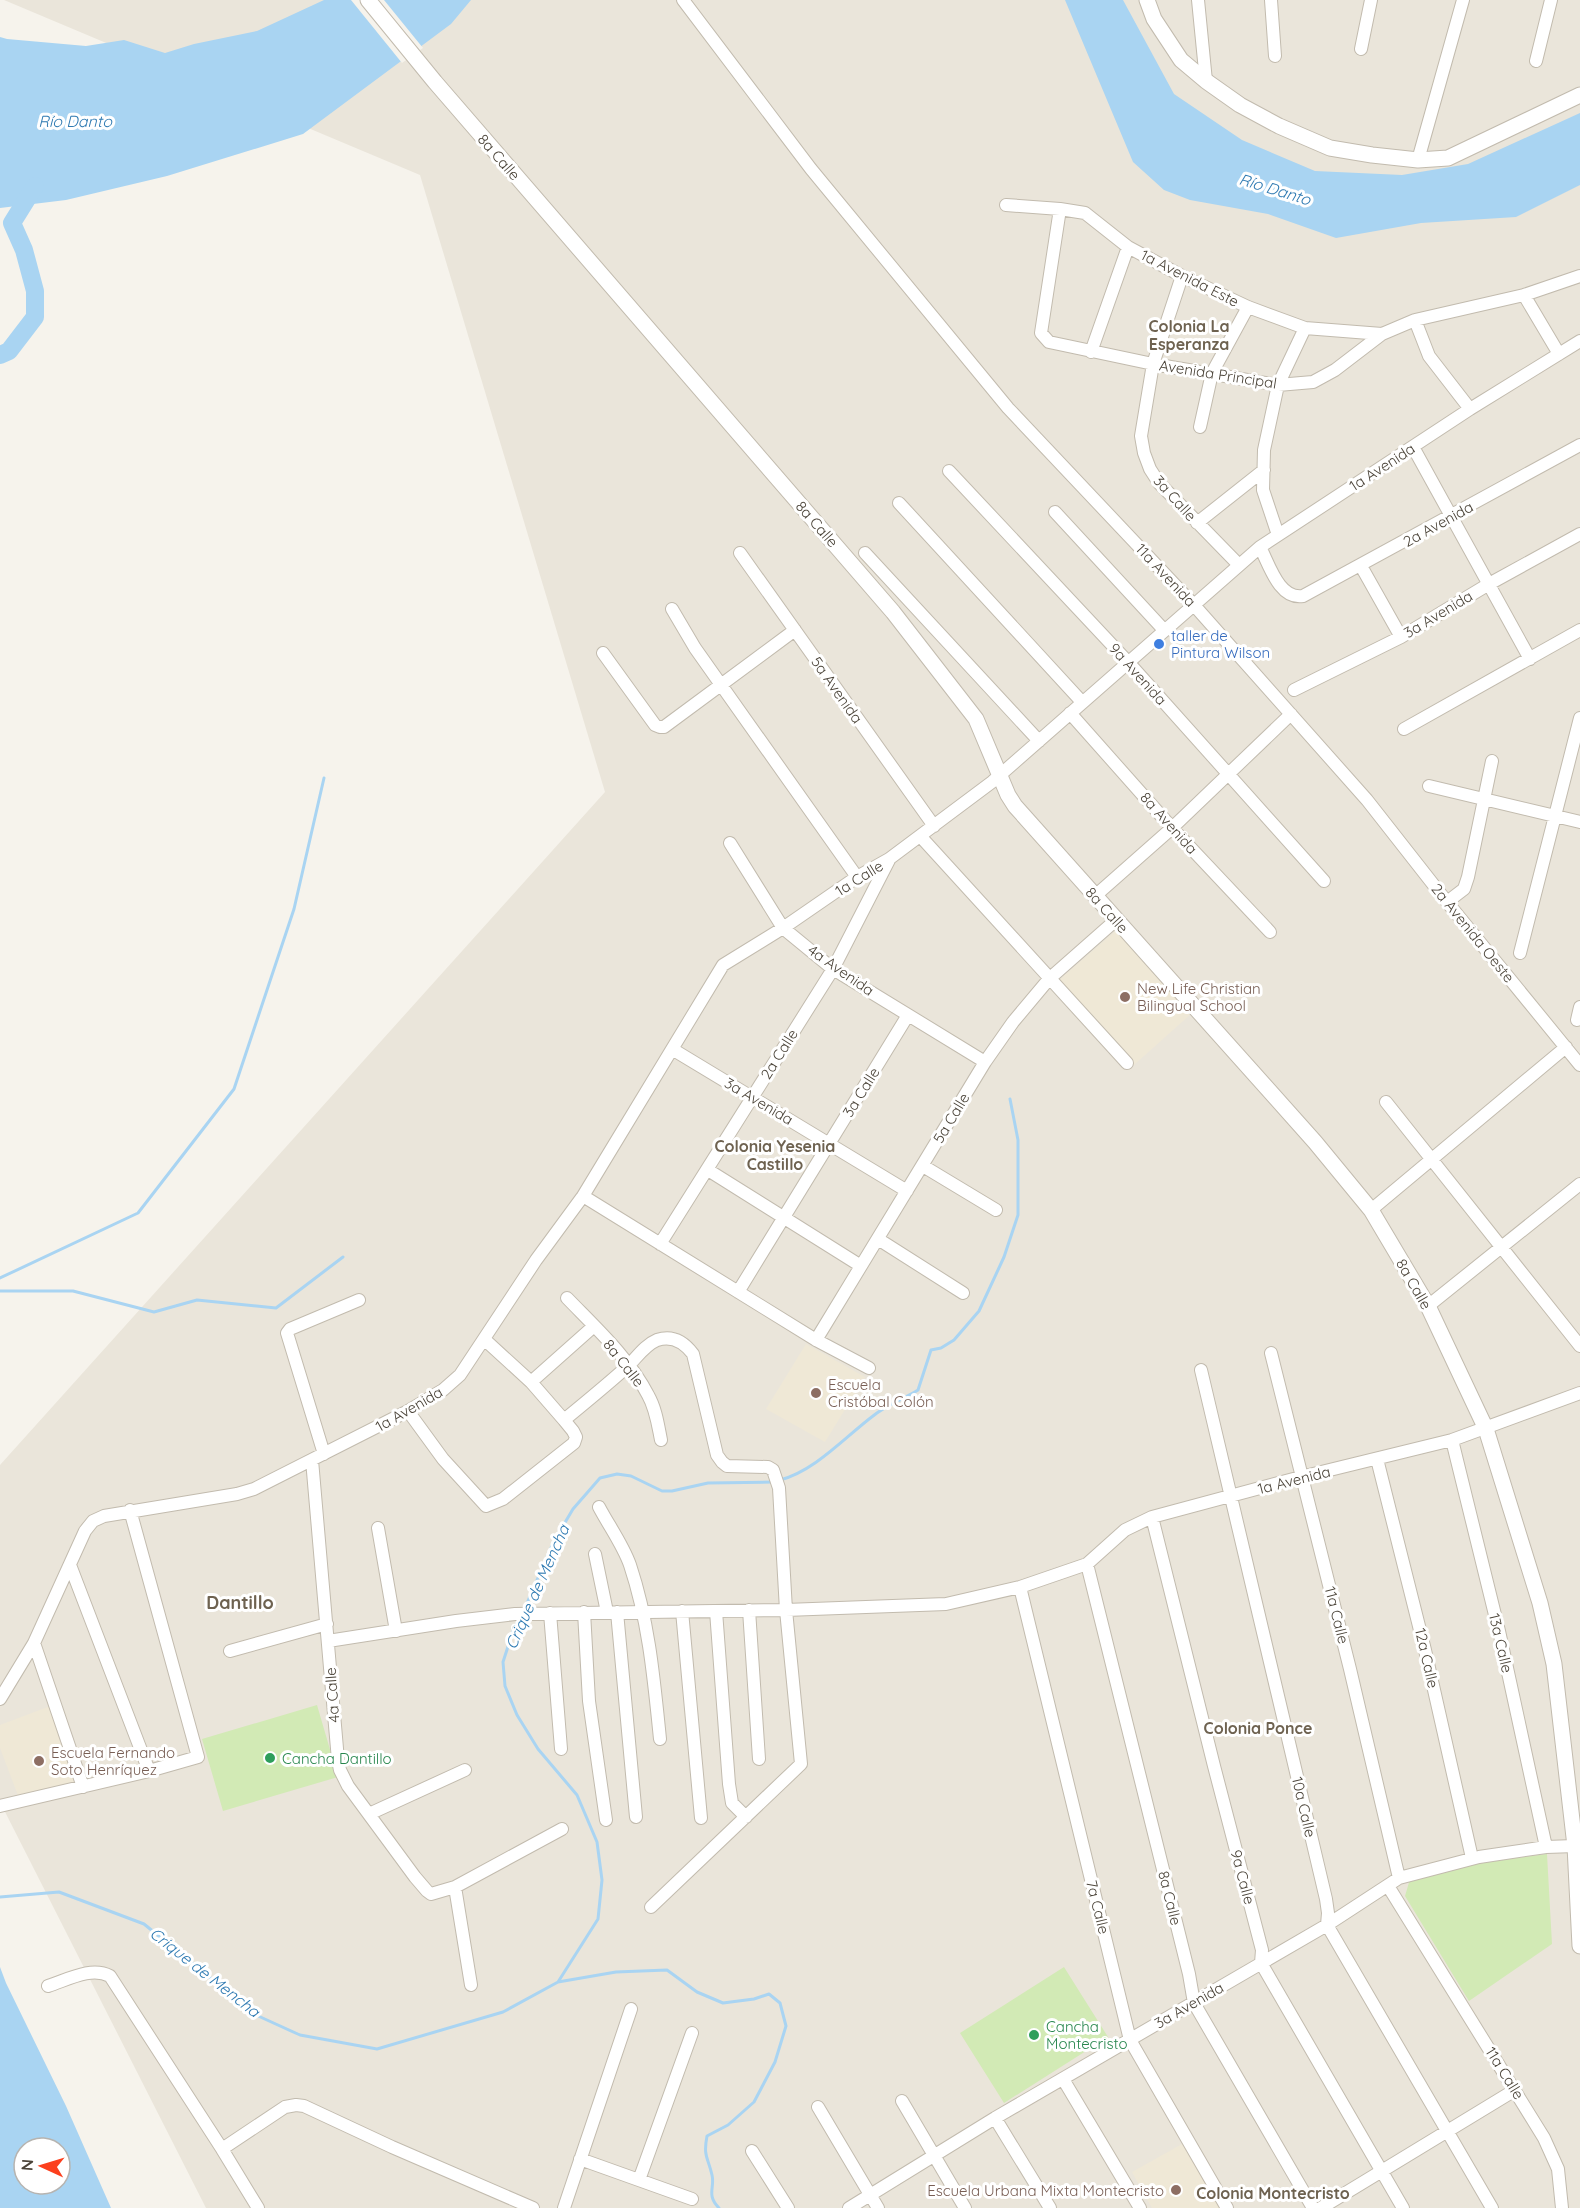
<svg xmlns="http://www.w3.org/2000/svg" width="1580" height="2208" viewBox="0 0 1580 2208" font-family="Quicksand,sans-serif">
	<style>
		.residential { fill: #eae5da }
		.education { fill: #efe8d6 }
		.green { fill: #d2eab5 }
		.water { fill: #a9d4f2; fill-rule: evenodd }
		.pier { fill: #f6f3ec }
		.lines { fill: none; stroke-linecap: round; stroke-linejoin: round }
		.stream { stroke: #a9d4f2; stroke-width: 3 }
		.river { stroke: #a9d4f2; stroke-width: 18 }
		.minor-casing { stroke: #c2bbae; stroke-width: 14 }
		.tertiary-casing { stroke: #c2bbae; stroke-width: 17 }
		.minor { stroke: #fff; stroke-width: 12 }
		.tertiary { stroke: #fff; stroke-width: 15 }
		.shop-dot { fill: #3f7fe0; stroke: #fff; stroke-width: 2 }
		.education-dot { fill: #8d6e63; stroke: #fff; stroke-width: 2 }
		.leisure-dot { fill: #2e9e5b; stroke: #fff; stroke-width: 2 }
		.labels { text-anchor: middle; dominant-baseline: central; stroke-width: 6; stroke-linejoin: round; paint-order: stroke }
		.street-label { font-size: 15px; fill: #4b4439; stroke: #fff }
		.shop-label { font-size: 15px; fill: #366cbe; stroke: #fff; text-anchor: start }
		.education-label { font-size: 15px; fill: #785e54; stroke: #fff; text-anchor: start }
		.leisure-label { font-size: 15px; fill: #27864d; stroke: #fff; text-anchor: start }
		.water-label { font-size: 16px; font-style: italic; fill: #2e7ab2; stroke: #fff }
		.neighbourhood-label { font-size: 16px; font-weight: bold; fill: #6e6250; stroke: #fff }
		.quarter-label { font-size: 18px; font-weight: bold; fill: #6e6250; stroke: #fff }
	</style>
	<rect width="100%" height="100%" fill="#f6f3ec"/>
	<path class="residential" d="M4 0H1580V2208H206L0 1802V1465L605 792 420 175Z"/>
	<path class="education" d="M1119 928 1192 1013 1134 1065 1058 981Z
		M806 1344 865 1377 825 1442 766 1409Z
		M53 1705 76 1780 74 1783 19 1798 0 1748V1725Z
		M1184 2143 1220 2208H1152L1132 2172Z"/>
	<path class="green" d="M317 1705 338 1777 223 1811 202 1739Z
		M1547 1854 1552 1944 1469 2001 1405 1896 1410 1879 1473 1864Z
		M1064 1967 1108 2037 1004 2103 960 2033Z"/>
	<path class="water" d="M324 0H471L451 24 303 134 167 176 66 200 0 208V37L7 39 86 46 124 40 165 53 194 44 257 31Z
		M1065 0H1123L1174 94 1242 140 1315 171 1402 175 1468 164 1580 113V185L1516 217 1421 223 1336 238 1268 214 1190 200 1164 190 1133 162Z
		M0 1967 6 1983 66 2106 111 2208H0ZM24 2148H60V2184H24Z"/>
	<path class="pier" d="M351 0H384L423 48 402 63Z"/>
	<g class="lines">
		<path class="stream" d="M0 1278 138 1213 234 1089 294 909 324 778
			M0 1291H73L154 1312 197 1300 276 1308 343 1257
			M780 1480C815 1471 845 1437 873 1416 886 1405 904 1399 918 1390L931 1350 941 1348 954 1340 979 1311 1004 1257 1018 1215V1140L1010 1099
			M524 1610 554 1541 573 1509 600 1478 617 1474 631 1476 662 1491H672L708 1483 773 1482
			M0 1897 59 1892 144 1924 256 2015 300 2035 377 2049 503 2012 558 1982 598 1919 602 1880 597 1842 577 1795 538 1749 517 1715 505 1686 503 1662 513 1631 521 1616
			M558 1982 616 1972 667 1970 697 1992 723 2003 754 1999 769 1994 780 2003 786 2026 775 2062 754 2102 728 2125 707 2136C703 2157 708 2157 712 2175 715 2188 706 2195 719 2208"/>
		<path class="river" d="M0 355 9 351 35 317V291L24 250 12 223 35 186"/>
		<defs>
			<path id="minor" d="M683 0 811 169 1008 408 1193 604 1367 800 1447 902 1580 1065
				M1198 0 1206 81
				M1271 0 1275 56
				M1361 49 1371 0
				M1536 61 1551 0
				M1418 160 1463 0
				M1006 205 1060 209 1085 213 1128 247 1182 276 1248 307 1305 328 1382 334
				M1060 209 1041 333 1049 342 1153 364 1278 385 1313 382 1335 370 1382 334 1415 320 1524 295 1580 276
				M1182 276 1153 364 1141 436 1144 453 1150 469 1159 483 1239 565
				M1524 295 1559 354
				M1415 320 1429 356 1470 409
				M1091 352 1128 247
				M1200 427 1212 373 1248 307
				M1413 447 1530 659
				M949 471 1128 662 1324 881
				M899 503 1082 702
				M1055 512 1164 630
				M1197 523 1264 470
				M1278 535 1263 490 1264 450 1278 385 1305 328
				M1260 547C1269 564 1279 600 1303 596L1580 445
				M740 553 934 826
				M865 553 1039 741
				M1361 566 1401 637
				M672 609 695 648 857 877
				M603 653 655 725 660 727H664L795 630
				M1294 690 1401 637 1489 584 1580 534
				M1070 713 1172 828 1270 932
				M1404 729 1580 630
				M1429 786 1580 822
				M921 837 1127 1063
				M730 843 783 928 833 969 985 1062
				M1095 896 1172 828 1291 714
				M1447 902 1464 889 1468 877 1492 761
				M1520 953 1580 718
				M1577 1020 1580 1007
				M672 1049 907 1191
				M1386 1102 1580 1346
				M923 1166 996 1210
				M708 1170 861 1266
				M583 1196 816 1340 869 1368
				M1371 1210 1566 1047
				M878 1239 963 1293
				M660 1244 833 969 889 860
				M738 1292 908 1015
				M567 1298C596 1328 629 1358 648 1395 656 1409 658 1425 661 1440
				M1428 1306 1580 1184
				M816 1340 985 1062 1013 1022 1049 979 1116 920
				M1271 1353 1350 1669 1399 1878
				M1201 1370 1326 1899 1328 1913 1327 1925 1492 2208
				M531 1382 594 1326
				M408 1411 443 1459 486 1506 503 1499 574 1443 576 1437 573 1431 564 1420 531 1382 484 1339
				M564 1420C586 1402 608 1384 629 1365 637 1357 645 1345 657 1340 672 1335 684 1342 693 1354L717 1455 722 1462 727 1466 768 1467 773 1470 779 1488 786 1610 801 1764 651 1907
				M1452 1440 1499 1631 1546 1847
				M324 1454 287 1333 290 1329 359 1300
				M1377 1459 1425 1650 1472 1858
				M312 1460 338 1760 340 1770 348 1786 415 1877 427 1891 431 1894 455 1887 562 1829
				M599 1507C609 1526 623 1545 630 1565 649 1622 654 1680 660 1739
				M1152 1517 1214 1766 1262 1950 1261 1963 1403 2208
				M378 1528 396 1631
				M595 1554 607 1612
				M1087 1564 1189 1974 1194 2003 1313 2208
				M70 1565 149 1771
				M1020 1587 1130 2040 1227 2208
				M749 1610 759 1759
				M682 1611 701 1818
				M716 1611 729 1784 732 1803 746 1817
				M584 1612 589 1701 606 1820
				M617 1612 636 1817
				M550 1613 561 1749
				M328 1641 456 1621 515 1614 786 1610 946 1604 1020 1587 1087 1564 1125 1530 1152 1517 1301 1477 1452 1440 1580 1393
				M34 1643 83 1787
				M230 1651 327 1624
				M0 1699 34 1643 85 1531 93 1521 104 1516 237 1494 254 1489 408 1411 443 1390 460 1375 536 1260 583 1196 723 965 783 928 857 877 889 859 992 782 1260 547 1470 409 1580 341
				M0 1806 149 1771 198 1757 130 1510
				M369 1814 465 1770
				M1388 1886 1544 2138 1558 2169 1562 2208
				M455 1887 471 1985
				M48 1986C67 1980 91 1966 110 1976L222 2149 258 2208
				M1063 2079 1140 2208
				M902 2101 965 2208
				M818 2107 878 2208
				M995 2118 1050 2208
				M222 2149 285 2107 296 2105 304 2106 392 2147 533 2208
				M752 2151 788 2208
				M580 2159 692 2199
				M639 2180 692 2033
				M564 2208 631 2009
				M849 2208 995 2118 1327 1925 1399 1878 1479 1857 1546 1847 1575 1846
				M1321 2208 1515 2090"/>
			<path id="tertiary" d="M368 0 435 82 893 612 976 719 1008 795 1015 806 1315 1142 1371 1210 1428 1306 1486 1429 1540 1603 1554 1664 1575 1846 1580 1946
				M1147 0 1154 19 1181 60 1206 81 1240 105 1279 126 1330 148 1372 155 1418 160 1448 158 1580 95"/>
		</defs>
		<use href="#minor" class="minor-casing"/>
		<use href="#tertiary" class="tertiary-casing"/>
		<use href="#minor" class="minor"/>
		<use href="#tertiary" class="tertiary"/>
	</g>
	<circle class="shop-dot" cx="1159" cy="644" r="6"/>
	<g class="education-dot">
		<circle cx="1125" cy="997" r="6"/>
		<circle cx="816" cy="1393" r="6"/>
		<circle cx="39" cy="1761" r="6"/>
		<circle cx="1176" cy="2190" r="6"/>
	</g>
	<g class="leisure-dot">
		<circle cx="270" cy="1758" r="6"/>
		<circle cx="1034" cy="2035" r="6"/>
	</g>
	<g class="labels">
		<g class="street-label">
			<text transform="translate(499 157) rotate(49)">8a Calle</text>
			<text transform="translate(1190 278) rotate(27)">1a Avenida Este</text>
			<text transform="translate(1218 374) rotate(9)">Avenida Principal</text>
			<text transform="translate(1382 467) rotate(-33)">1a Avenida</text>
			<text transform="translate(1175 498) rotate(48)">3a Calle</text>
			<text transform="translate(817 524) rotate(49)">8a Calle</text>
			<text transform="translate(1438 524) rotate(-29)">2a Avenida</text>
			<text transform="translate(1166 575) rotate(47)">11a Avenida</text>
			<text transform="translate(1438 614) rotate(-31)">3a Avenida</text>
			<text transform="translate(1138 674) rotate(48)">9a Avenida</text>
			<text transform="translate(837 690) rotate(55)">5a Avenida</text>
			<text transform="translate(1169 823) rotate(48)">8a Avenida</text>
			<text transform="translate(859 878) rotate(-32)">1a Calle</text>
			<text transform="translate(1107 910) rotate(48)">8a Calle</text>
			<text transform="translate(1473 933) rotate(51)">2a Avenida Oeste</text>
			<text transform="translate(841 970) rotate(35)">4a Avenida</text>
			<text transform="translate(779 1054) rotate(-58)">2a Calle</text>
			<text transform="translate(861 1092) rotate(-58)">3a Calle</text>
			<text transform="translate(759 1101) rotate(31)">3a Avenida</text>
			<text transform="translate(951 1118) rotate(-59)">5a Calle</text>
			<text transform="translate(1414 1284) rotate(60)">8a Calle</text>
			<text transform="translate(624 1363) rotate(52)">8a Calle</text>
			<text transform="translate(409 1409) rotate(-30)">1a Avenida</text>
			<text transform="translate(1294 1480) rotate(-14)">1a Avenida</text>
			<text transform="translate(1337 1615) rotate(76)">11a Calle</text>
			<text transform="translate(1501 1643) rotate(77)">13a Calle</text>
			<text transform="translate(1427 1658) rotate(77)">12a Calle</text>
			<text transform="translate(332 1695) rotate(-94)">4a Calle</text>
			<text transform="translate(1304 1807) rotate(77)">10a Calle</text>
			<text transform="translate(1243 1877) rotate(75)">9a Calle</text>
			<text transform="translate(1170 1898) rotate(76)">8a Calle</text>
			<text transform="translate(1098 1907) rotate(76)">7a Calle</text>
			<text transform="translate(1189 2005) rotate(-30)">3a Avenida</text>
			<text transform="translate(1505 2073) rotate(58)">11a Calle</text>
		</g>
		<g class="shop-label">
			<text x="1171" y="635">taller de<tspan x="1171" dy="17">Pintura Wilson</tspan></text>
		</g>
		<g class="education-label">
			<text x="1137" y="988">New Life Christian<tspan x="1137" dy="17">Bilingual School</tspan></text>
			<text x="828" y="1384">Escuela<tspan x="828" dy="17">Cristóbal Colón</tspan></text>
			<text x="51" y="1752">Escuela Fernando<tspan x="51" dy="17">Soto Henríquez</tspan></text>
			<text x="1164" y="2190" text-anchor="end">Escuela Urbana Mixta Montecristo</text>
		</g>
		<g class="leisure-label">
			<text x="282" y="1758">Cancha Dantillo</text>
			<text x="1046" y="2026">Cancha<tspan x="1046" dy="17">Montecristo</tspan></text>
		</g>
		<g class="water-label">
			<text x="75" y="121">Río Danto</text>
			<text transform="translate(1275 189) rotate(17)">Río Danto</text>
			<text transform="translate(537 1587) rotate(-66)">Crique de Mencha</text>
			<text transform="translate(205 1972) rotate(38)">Crique de Mencha</text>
		</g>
		<g class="neighbourhood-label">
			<text x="1189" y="326">Colonia La<tspan x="1189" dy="18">Esperanza</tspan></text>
			<text x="775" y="1146">Colonia Yesenia<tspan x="775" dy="18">Castillo</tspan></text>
			<text x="1258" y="1728">Colonia Ponce</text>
			<text x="1273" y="2193">Colonia Montecristo</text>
		</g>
		<g class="quarter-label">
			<text x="240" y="1602">Dantillo</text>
		</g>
	</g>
	<g transform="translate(42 2166) rotate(274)"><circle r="28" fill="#ffffff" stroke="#b7b4b0" stroke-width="1.5"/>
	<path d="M0-4.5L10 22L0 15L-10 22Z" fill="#fc3f1d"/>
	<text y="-9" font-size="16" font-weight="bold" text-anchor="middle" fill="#4b4439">N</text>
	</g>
</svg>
